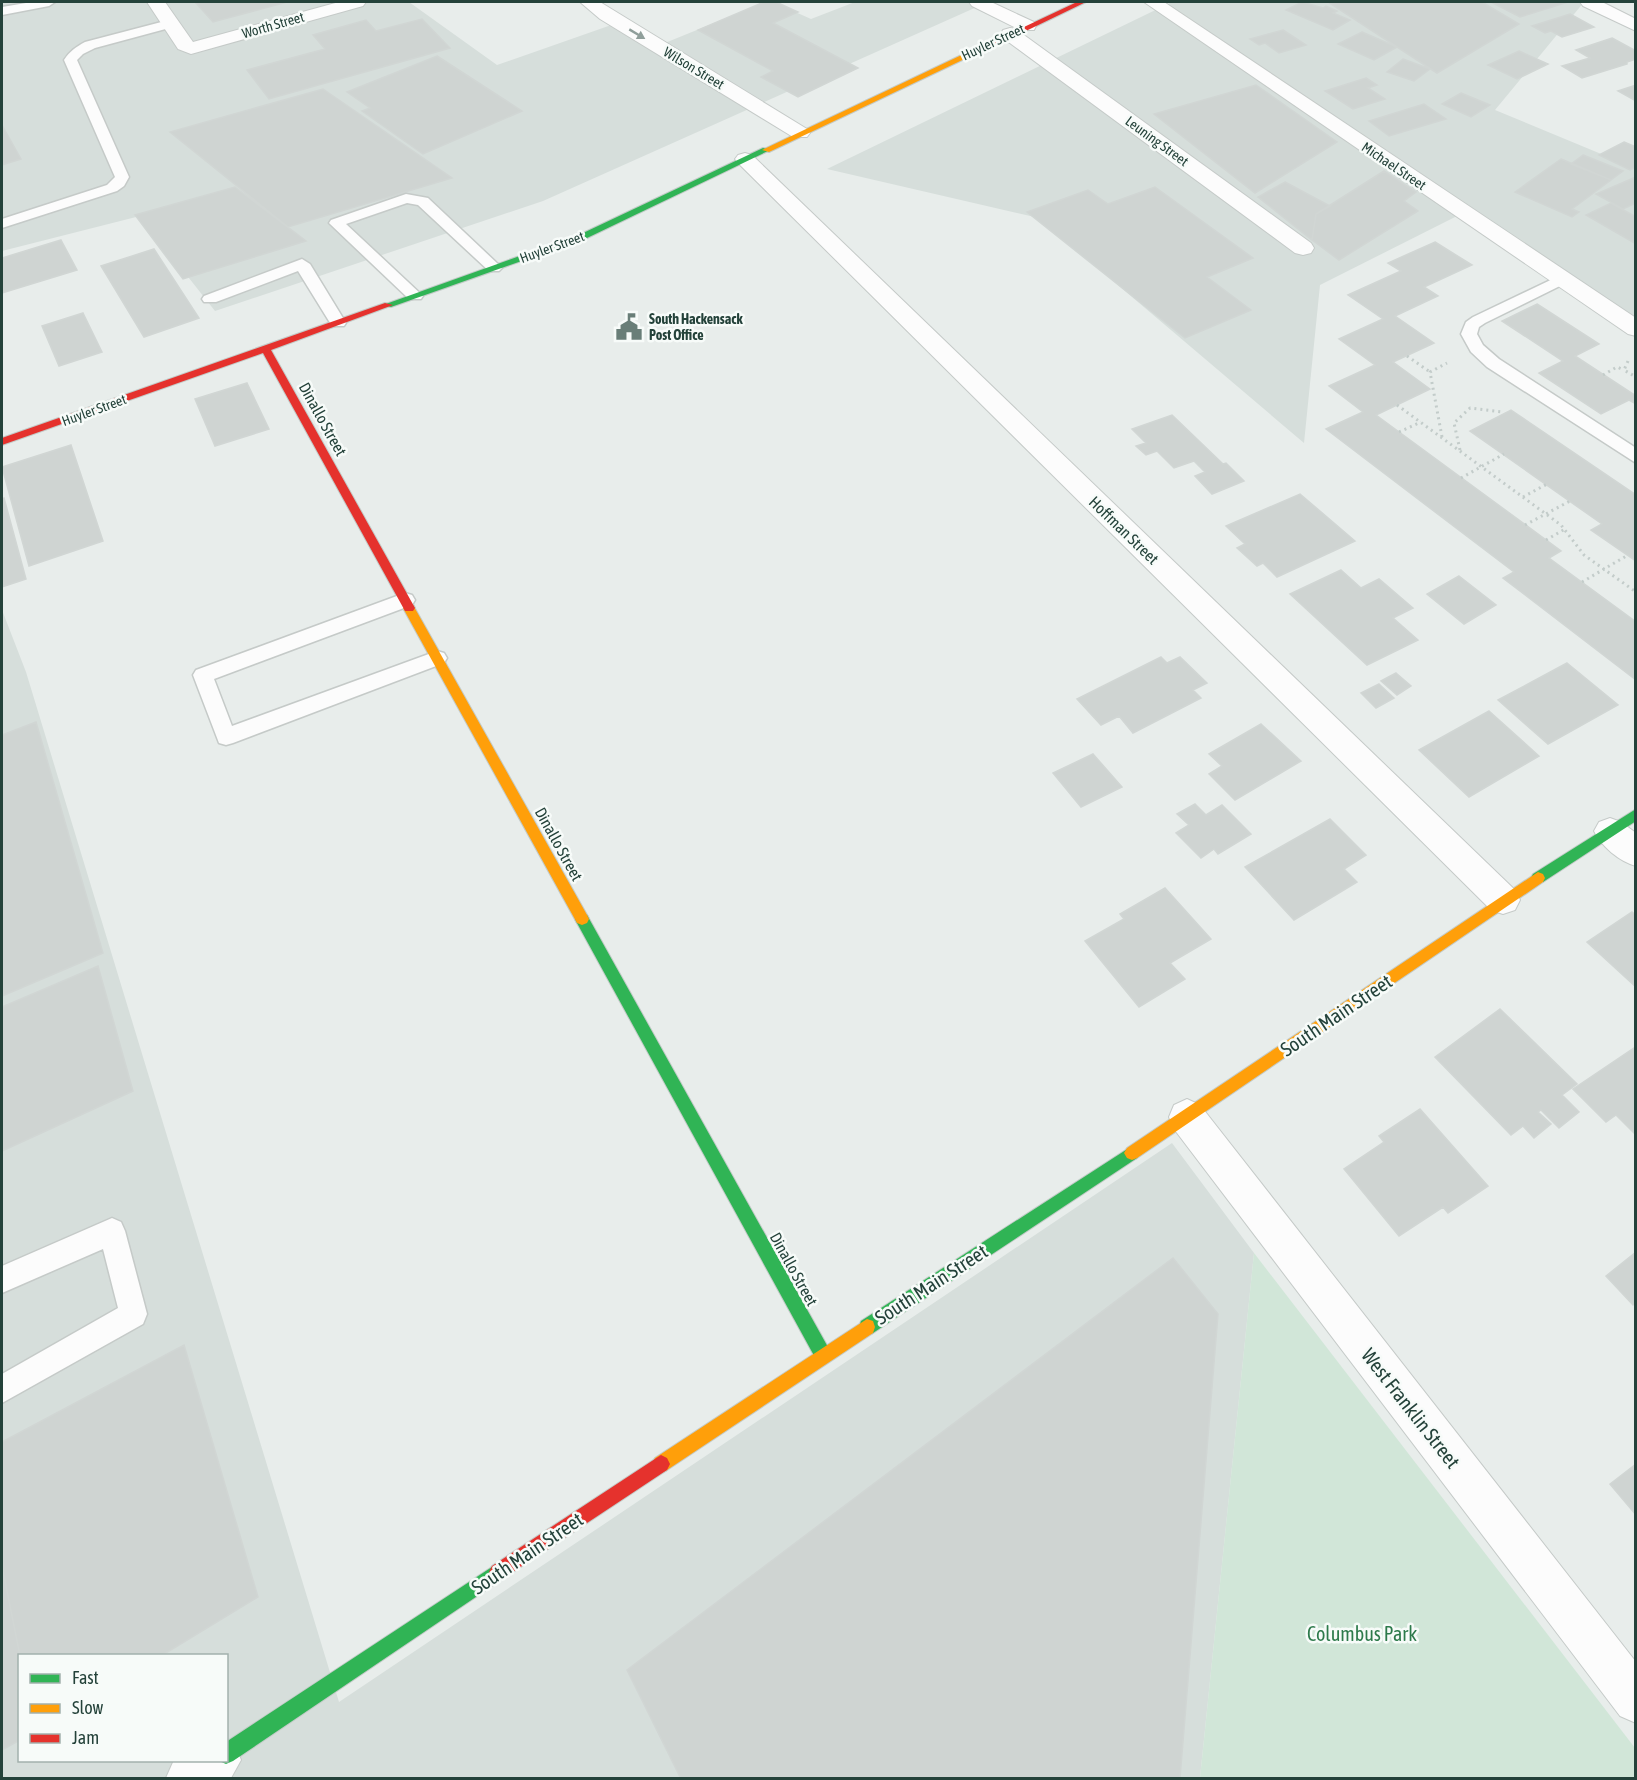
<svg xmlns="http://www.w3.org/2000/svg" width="1637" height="1780" viewBox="0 0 1637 1780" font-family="'Asap Condensed',sans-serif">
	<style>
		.built { fill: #d6dedb; fill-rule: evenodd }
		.green { fill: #d1e6d8 }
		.building { fill: #cfd4d2; stroke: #d1d6d4; stroke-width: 1.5 }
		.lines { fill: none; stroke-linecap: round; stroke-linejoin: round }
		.lane-casing { stroke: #c5cac8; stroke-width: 3 }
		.street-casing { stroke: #c5cac8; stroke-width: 2 }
		.fast-casing { stroke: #c3cbc8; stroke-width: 2 }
		.slow-casing { stroke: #c3cbc8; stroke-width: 2 }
		.jam-casing { stroke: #c3cbc8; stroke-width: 2 }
		.path { stroke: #c3ccca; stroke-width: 3; stroke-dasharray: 2 4; stroke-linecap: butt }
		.lane { fill: #fcfcfc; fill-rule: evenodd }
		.street { fill: #fcfcfc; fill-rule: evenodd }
		.fast { fill: #30b455; fill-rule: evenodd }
		.slow { fill: #ff9f0a; fill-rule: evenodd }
		.jam { fill: #e5322d; fill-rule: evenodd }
		.oneway { fill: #909f9b }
		.labels { text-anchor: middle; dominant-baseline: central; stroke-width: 5; stroke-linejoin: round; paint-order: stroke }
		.far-street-label { font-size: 14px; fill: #24423a; stroke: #f7fbf9 }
		.far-poi-label { font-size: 14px; font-weight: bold; fill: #24423a; stroke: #f7fbf9; text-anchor: start }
		.street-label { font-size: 16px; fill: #24423a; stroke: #f7fbf9 }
		.near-street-label { font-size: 20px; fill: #24423a; stroke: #f7fbf9 }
		.near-park-label { font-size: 20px; fill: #2d7a4b; stroke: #f7fbf9 }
	</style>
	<rect width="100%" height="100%" fill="#e8edeb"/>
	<path class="built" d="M2 2H409L497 65 617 23 655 47 766 2H773L811 19 855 2H988L543 201 215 311 140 216 2 251Z
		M1172 2H1584L1495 110 1635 168V320L1463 213 1320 285 1304 443 1039 218 827 169Z
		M2 610 26 672 339 1702 1172 1143 1254 1253 1200 1778H2ZM20 1656H226V1760H20Z"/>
	<path class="green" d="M1254 1253 1635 1748V1778H1200Z"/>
	<path class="building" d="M195 2H287L213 22Z
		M764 2H776L798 12 773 23 858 68 798 97 761 77 773 71 698 30Z
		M1302 2 1323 8 1326 6 1337 11 1333 13 1350 20 1333 30 1286 10Z
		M1328 2H1482L1519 24 1437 73Z
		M1491 2H1562L1565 3 1520 17Z
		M1570 14 1594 27 1562 37 1551 31 1545 33 1532 26Z
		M422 19 450 48 269 99 247 70 325 49 313 35 366 20 376 31Z
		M1283 30 1306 45 1279 53 1265 43 1259 45 1250 39Z
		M1362 32 1397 47 1374 60 1338 44Z
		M1612 38 1636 51V59L1627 62V64L1582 78 1562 66 1590 58 1576 50Z
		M1519 51 1548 64 1517 79 1488 65Z
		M437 56 522 111 423 154 362 111 370 108 347 92Z
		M1403 59 1430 69 1414 81 1387 72Z
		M1366 78 1377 85 1368 88 1385 99 1353 109 1325 91Z
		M1256 85 1337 142 1255 193 1154 114Z
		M1636 85V101L1618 91Z
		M323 89 452 178 288 227 170 132Z
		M1461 93 1490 105 1471 117 1442 104Z
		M1424 104 1446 119 1389 136 1369 121Z
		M2 125 21 159 2 165Z
		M1624 142 1636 147V167L1630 170 1599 155Z
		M1583 155 1623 171 1611 180 1571 164Z
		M1561 159 1611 180 1572 209 1579 212 1572 217 1515 192Z
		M1384 171 1416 192 1404 201 1418 211 1339 260 1312 240 1316 214Z
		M1636 177V203L1623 209 1596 194Z
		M1285 182 1330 206 1316 214 1312 240 1258 197Z
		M235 187 306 241 183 279 135 215Z
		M1155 187 1253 258 1207 277 1251 310 1185 338 1027 212 1088 190 1108 204Z
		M1611 203 1636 217V244L1586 215Z
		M61 240 77 270 2 293V258Z
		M1435 242 1472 265 1424 287 1438 296 1395 316 1434 343 1393 362 1430 389 1376 415 1561 551 1549 558 1636 622V680L1503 578 1514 572 1326 429 1363 412 1329 386 1375 365 1339 339 1383 319 1348 295 1401 271 1388 263Z
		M154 249 199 318 144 337 101 266Z
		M1537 304 1599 344 1575 356 1636 396V404L1629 400 1601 414 1539 373 1563 361 1502 321Z
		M83 313 102 352 59 366 42 326Z
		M247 383 269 429 215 446 195 399Z
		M1511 410 1636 495V561L1591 530 1602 524 1470 431Z
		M1172 415 1223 464 1226 463 1244 481 1212 494 1195 476 1205 472 1194 461 1174 468 1157 451 1146 455 1136 446 1146 443 1132 429Z
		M71 445 103 541 29 566 2 467Z
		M1300 494 1355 541 1277 577 1263 563 1257 566 1237 548 1245 544 1226 526Z
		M4 498 26 579 2 587V499Z
		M1341 570 1361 588 1379 579 1413 608 1393 618 1418 640 1367 665 1290 594Z
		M1459 576 1496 605 1464 624 1427 594Z
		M1161 657 1167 663 1180 657 1207 683 1193 690 1201 698 1133 733 1119 716 1101 725 1077 699Z
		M1567 663 1618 705 1548 744 1498 700Z
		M1396 673 1411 686 1397 695 1381 681Z
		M1379 684 1394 698 1376 708 1361 693Z
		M1489 711 1539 756 1469 797 1419 750Z
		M36 722 103 953 2 996V735Z
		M1261 724 1301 761 1235 800 1209 774 1222 766 1209 754Z
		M1093 754 1122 787 1081 807 1053 773Z
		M1195 804 1206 815 1222 805 1251 834 1218 854 1214 849 1201 858 1176 833 1189 825 1177 814Z
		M1330 819 1366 855 1344 869 1357 882 1294 920 1245 867Z
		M1165 888 1211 939 1170 963 1185 979 1139 1007 1085 941 1124 919 1120 914Z
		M1632 912 1636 915V987L1587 942Z
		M98 966 133 1091 2 1151V1007Z
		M1500 1009 1577 1084 1562 1095 1579 1112 1559 1128 1541 1110 1538 1112 1551 1124 1534 1138 1523 1126 1511 1135 1435 1057Z
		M1634 1048 1636 1050V1135L1616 1115 1606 1122 1573 1089Z
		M1420 1109 1488 1186 1448 1213 1443 1207 1399 1236 1344 1169 1384 1142 1379 1136Z
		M1636 1252V1302L1633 1305 1606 1276Z
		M1173 1258 1218 1314 1180 1778H678L680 1777 627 1670Z
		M184 1345 258 1597 161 1656H20L2 1566V1442Z
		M1636 1464V1515L1610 1484Z
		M2 1566 20 1656V1740L2 1750Z"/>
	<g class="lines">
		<defs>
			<path id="lane" d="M32 2H55L49 6 2 15V7Z
				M169 20 173 21 175 24 173 27 95 48 83 54 77 60 129 177 124 186 117 191 2 228V219L107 185 115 177 64 60C70 51 76 47 85 42Z
				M406 194 428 198 499 265 502 268 499 271H489L418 205 407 203 346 224 423 296 421 299H409L329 223 331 220Z
				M302 259 310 264 346 323 344 326H332L298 271 216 302H204L202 299 204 296Z
				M1561 275 1569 280 1566 283 1485 323 1479 327 1477 334 1483 345 1499 359 1636 448V463L1487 367 1471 352 1461 334 1466 322 1473 317Z
				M405 593 412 595 415 600 412 605 214 679 232 726 437 651 444 653 447 658 444 663 233 743 226 745 219 743 193 675 196 670Z
				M112 1218 121 1222 125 1231 147 1314 143 1324 2 1403V1374L118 1308 103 1249 2 1293V1266Z"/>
			<path id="street" d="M147 2H165L193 42 339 2H366L363 6 191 54 178 49Z
				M580 2H600L807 129 810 133 807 137H793L600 19Z
				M969 2H991L1034 22 1036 26 1034 30H1020L972 6Z
				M1144 2H1164L1636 318V336L1628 334Z
				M1580 2H1602L1636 19V31L1583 6Z
				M1010 28 1017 30 1311 243 1314 248 1311 253 1303 255 1295 253 1003 38 1001 34 1003 30Z
				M745 153 752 155 1515 890 1520 900 1515 910 1503 914 1491 910 738 163 735 159 738 155Z
				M1610 818 1621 822 1636 833V866C1619 861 1602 847 1594 831L1599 822Z
				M1187 1099 1200 1105 1636 1662V1723L1620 1716 1174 1129 1169 1117 1174 1105Z
				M226 1740 234 1743 241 1760 231 1778H166L174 1760H226Z"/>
			<path id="fast" d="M763 148 770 150 587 238 391 307 383 305 581 234Z
				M1636 809V821L1543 882H1533L1531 878 1533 874Z
				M582 913 587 915 829 1349 831 1355 829 1361 823 1363 817 1361 577 923 575 919 577 915Z
				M1132 1146 1137 1148 1140 1153 1137 1158 873 1333 867 1335 861 1333 859 1327 861 1321Z
				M498 1563 504 1566 507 1572 504 1578 233 1761 226 1764 219 1761 226 1760V1742Z"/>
			<path id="slow" d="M991 41 998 43 769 152 762 150Z
				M409 604 413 605 587 915 589 919 587 923 582 925 577 923 403 608Z
				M1538 872 1543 874 1545 878 1543 882 1137 1158 1132 1160 1127 1158 1124 1153 1127 1148Z
				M867 1319 873 1321 875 1327 873 1333 667 1470 661 1473 655 1470 652 1464 655 1458Z"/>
			<path id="jam" d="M1077 2H1086L997 45 990 43Z
				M385 303 393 305 271 350 415 608 413 611H405L263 353 2 445V438Z
				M661 1455 667 1458 670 1464 667 1470 504 1578 498 1581 492 1578 489 1572 492 1566Z"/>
		</defs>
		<use href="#lane" class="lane-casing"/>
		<use href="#street" class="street-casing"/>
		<use href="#fast" class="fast-casing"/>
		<use href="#slow" class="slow-casing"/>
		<use href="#jam" class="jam-casing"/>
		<path class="path" d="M1407 356 1430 372
			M1628 361 1624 370 1636 377
			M1603 375 1617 367 1624 370
			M1397 405 1561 525 1584 555 1636 592
			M1399 432 1421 422
			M1442 437 1430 372 1447 363
			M1460 450 1454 423 1470 408 1503 412
			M1461 478 1504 454
			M1523 497 1547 484
			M1525 525 1570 501
			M1546 540 1565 529
			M1582 582 1628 555"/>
		<use href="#lane" class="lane"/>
		<use href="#street" class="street"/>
		<use href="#fast" class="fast"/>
		<use href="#slow" class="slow"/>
		<use href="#jam" class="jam"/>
	</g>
	<defs><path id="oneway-solid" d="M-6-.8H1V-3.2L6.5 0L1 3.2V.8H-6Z" transform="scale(1.5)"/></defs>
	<use class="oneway" href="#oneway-solid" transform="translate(637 34) rotate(31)"/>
	<defs>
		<symbol id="civic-bare" viewBox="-9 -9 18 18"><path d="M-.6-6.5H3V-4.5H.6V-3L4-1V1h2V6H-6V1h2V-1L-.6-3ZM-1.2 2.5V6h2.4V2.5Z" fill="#697e78" stroke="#f7fbf9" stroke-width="2.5" paint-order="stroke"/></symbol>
	</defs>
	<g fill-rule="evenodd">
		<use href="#civic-bare" x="610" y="308" width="38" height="38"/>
	</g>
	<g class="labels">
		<g class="far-street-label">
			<text transform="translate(273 25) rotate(-16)">Worth Street</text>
			<text transform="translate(993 42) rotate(-25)">Huyler Street</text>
			<text transform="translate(694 68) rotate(31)">Wilson Street</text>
			<text transform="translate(1157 141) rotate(36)">Leuning Street</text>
			<text transform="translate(1394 166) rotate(34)">Michael Street</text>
			<text transform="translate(552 247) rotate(-20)">Huyler Street</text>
			<text transform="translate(94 410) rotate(-20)">Huyler Street</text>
		</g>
		<g class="far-poi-label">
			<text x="649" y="319">South Hackensack<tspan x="649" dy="16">Post Office</tspan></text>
		</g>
		<g class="street-label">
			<text transform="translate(323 419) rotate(61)">Dinallo Street</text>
			<text transform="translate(1124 530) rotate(44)">Hoffman Street</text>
			<text transform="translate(559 844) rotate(61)">Dinallo Street</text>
			<text transform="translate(794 1269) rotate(61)">Dinallo Street</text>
		</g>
		<g class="near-street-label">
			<text transform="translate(1336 1015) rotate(-34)">South Main Street</text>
			<text transform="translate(931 1284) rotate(-33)">South Main Street</text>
			<text transform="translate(1411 1408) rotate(52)">West Franklin Street</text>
			<text transform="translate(527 1553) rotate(-34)">South Main Street</text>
		</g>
		<g class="near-park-label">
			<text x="1362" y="1633">Columbus Park</text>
		</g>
	</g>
	<rect width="1637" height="1780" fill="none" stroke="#24423a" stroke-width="6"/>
	<rect x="18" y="1654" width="210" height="108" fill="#f7fbf9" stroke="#a3b1ad" stroke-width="1.5"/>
	<rect x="30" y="1674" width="30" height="9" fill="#30b455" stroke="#a3b1ad" stroke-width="1.5"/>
	<text x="72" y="1684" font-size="18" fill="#24423a">Fast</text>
	<rect x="30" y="1704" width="30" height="9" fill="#ff9f0a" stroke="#a3b1ad" stroke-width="1.5"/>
	<text x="72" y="1714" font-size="18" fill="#24423a">Slow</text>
	<rect x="30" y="1734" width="30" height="9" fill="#e5322d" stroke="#a3b1ad" stroke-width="1.5"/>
	<text x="72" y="1744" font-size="18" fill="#24423a">Jam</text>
</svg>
